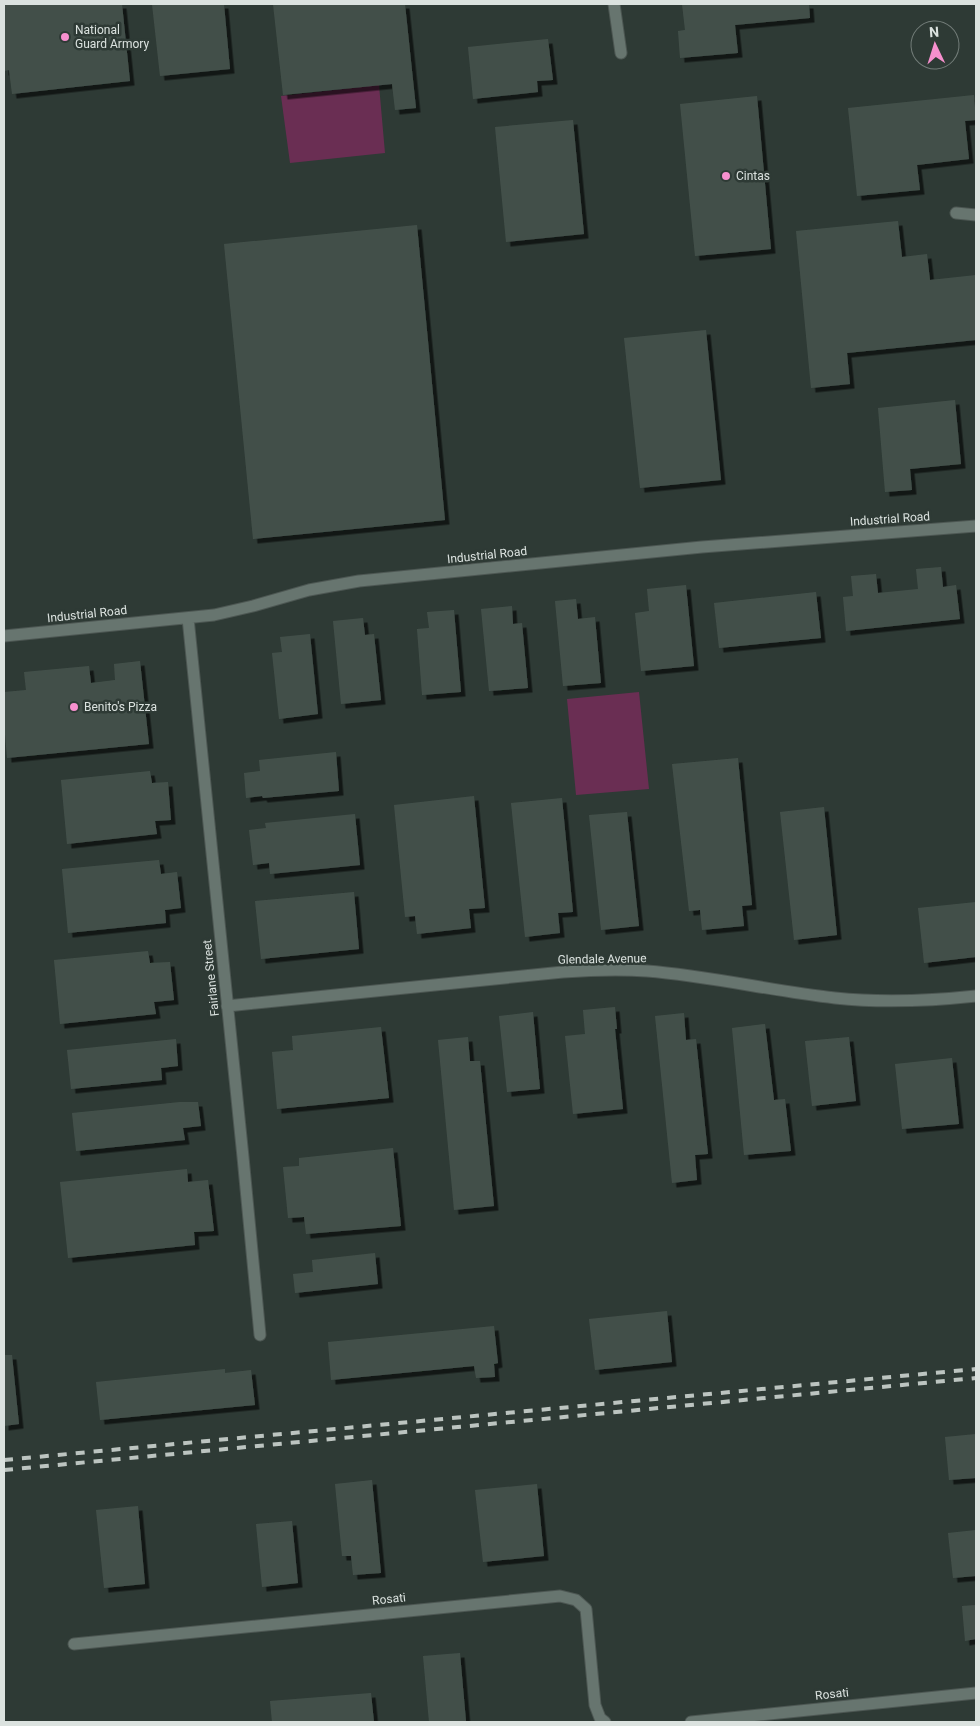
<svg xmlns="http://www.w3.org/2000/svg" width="980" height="1726" viewBox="0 0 980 1726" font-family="Roboto,sans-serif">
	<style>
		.green { fill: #6a2e53 }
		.building { fill: #43504a; filter: url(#shadow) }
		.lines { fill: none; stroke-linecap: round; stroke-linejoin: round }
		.street-casing { stroke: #4d5753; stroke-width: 13 }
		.street { stroke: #67756f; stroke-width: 11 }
		.rail { stroke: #bcc4c0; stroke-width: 4; stroke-dasharray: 9 9; stroke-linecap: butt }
		.poi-dot { fill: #f790ce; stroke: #2e3a35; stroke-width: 2 }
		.labels { text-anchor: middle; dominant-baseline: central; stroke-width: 5; stroke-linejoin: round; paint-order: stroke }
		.poi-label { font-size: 12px; fill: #dbe2df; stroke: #2e3a35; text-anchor: start }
		.street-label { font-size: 12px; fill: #dbe2df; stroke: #2e3a35 }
	</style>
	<defs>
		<filter id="shadow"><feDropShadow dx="4.5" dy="4.5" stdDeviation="0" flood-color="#0009"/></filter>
	</defs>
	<rect width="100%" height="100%" fill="#2e3a35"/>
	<path class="green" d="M379 85 385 153 290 163 281 96Z
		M639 692 649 789 576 795 567 699Z"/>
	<path class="building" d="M4 4H122L130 81 12 94 9 70 4 71Z
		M152 4H224L230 69 160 76Z
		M273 4H405L416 108 395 110 392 84 283 95Z
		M682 4H809L810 18 735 25 738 53 680 58 678 31 685 30Z
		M548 39 553 80 537 81 538 92 473 99 468 47Z
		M974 95 976 120 965 121 969 159 917 165 920 190 857 196 848 108Z
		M757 96 771 249 695 256 680 104Z
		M573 120 584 234 506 242 495 127Z
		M898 221 902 257 927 254 930 280 976 275V340L847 353 850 384 811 388 796 231Z
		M417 225 445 520 253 539 224 244Z
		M706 330 721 480 640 488 624 338Z
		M955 400 961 464 910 469 912 490 885 492 878 408Z
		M941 567 943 587 956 585 960 619 846 631 843 597 853 596 851 576 876 574 878 593 918 589 916 569Z
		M686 585 694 666 641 671 635 613 649 611 647 589Z
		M816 592 821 638 719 648 714 603Z
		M576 599 578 619 595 617 601 683 563 686 555 601Z
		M512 606 513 624 522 623 528 688 489 691 481 609Z
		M454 610 461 692 422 695 417 629 429 628 427 612Z
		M363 618 365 635 374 634 381 700 341 704 333 621Z
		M310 634 318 714 279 719 272 653 282 652 280 637Z
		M140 661 149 744 7 758 4 722V692L26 690 24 672 89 666 91 683 115 680 114 664Z
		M336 752 339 791 263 798 262 796 246 798 244 773 260 771 259 760Z
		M738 758 752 905 742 906 744 926 702 930 700 910 689 911 672 764Z
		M150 771 152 783 168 782 171 820 155 821 157 834 67 844 61 780Z
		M474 796 485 908 469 909 471 928 417 934 415 916 405 917 394 805Z
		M562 798 573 912 558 913 560 933 525 937 511 803Z
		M824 807 837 935 794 940 780 812Z
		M627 812 639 926 601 930 589 815Z
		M355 814 360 865 270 874 269 863 253 865 249 830 266 828 265 823Z
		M159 860 161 874 177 872 181 908 165 910 166 923 68 933 62 869Z
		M354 892 359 949 261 959 255 901Z
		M976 902V957L924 963 918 908Z
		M148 951 150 963 170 962 174 1000 154 1002 156 1014 60 1024 54 960Z
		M615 1007 617 1029H615L623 1109 573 1114 565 1036 585 1034 583 1010Z
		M533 1012 540 1089 507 1092 499 1016Z
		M684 1013 686 1040 696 1039 708 1154 695 1155 697 1180 672 1183 655 1016Z
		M765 1024 774 1100 785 1099 791 1151 744 1155 732 1028Z
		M381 1027 389 1098 277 1109 272 1052 293 1050 292 1036Z
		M468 1037 470 1061H480L494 1206 454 1210 438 1040Z
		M849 1037 856 1101 812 1106 805 1041Z
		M176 1039 178 1066 161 1068 162 1080 71 1089 67 1050Z
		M952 1058 959 1124 902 1129 895 1064Z
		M180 1102H198L201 1126 183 1128 185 1140 76 1151 72 1113Z
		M393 1148 401 1226 306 1234 304 1217 288 1218 283 1167 299 1166V1158Z
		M187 1169 188 1182 208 1180 214 1231 194 1232 195 1245 68 1258 60 1182Z
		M375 1253 378 1284 295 1293 293 1274 313 1272 312 1260Z
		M667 1311 672 1362 595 1370 589 1319Z
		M494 1326 498 1363 494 1364 495 1377 476 1378 474 1366 331 1380 328 1342Z
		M4 1355H12L19 1424 4 1426Z
		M225 1369V1373L251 1370 255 1405 100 1420 96 1382Z
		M976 1434V1478L949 1480 945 1437Z
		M372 1480 381 1573 353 1575 351 1556H342L335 1484Z
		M537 1484 544 1556 483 1562 475 1490Z
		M138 1506 145 1584 104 1588 96 1510Z
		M292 1521 298 1583 262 1587 256 1524Z
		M976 1530V1576L953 1578 948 1533Z
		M976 1605V1639L965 1641 962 1606Z
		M460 1653 466 1721 429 1722 423 1656Z
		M371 1693 374 1722H272L270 1701Z"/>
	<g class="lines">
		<defs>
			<path id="street" d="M614 4 621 53
				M956 213 976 215
				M188 618 243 1157 260 1335
				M4 636 214 615 253 606 309 590 359 581 702 547 976 526
				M227 1006 563 972C591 970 619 969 647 971 710 976 772 991 835 998 882 1003 929 1001 976 996
				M74 1644 560 1596 576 1600 586 1609 595 1705 600 1718 605 1722
				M691 1722 976 1693"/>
		</defs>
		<use href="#street" class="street-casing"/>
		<use href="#street" class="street"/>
		<path class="rail" d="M4 1460 976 1369
			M4 1470 976 1378"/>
	</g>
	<g class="poi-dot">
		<circle cx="65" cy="37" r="5"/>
		<circle cx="726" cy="176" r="5"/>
		<circle cx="74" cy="707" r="5"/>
	</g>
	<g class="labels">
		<g class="poi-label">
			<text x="75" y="30">National<tspan x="75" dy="14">Guard Armory</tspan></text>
			<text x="736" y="176">Cintas</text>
			<text x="84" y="707">Benito's Pizza</text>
		</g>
		<g class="street-label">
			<text transform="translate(890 519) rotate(-4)">Industrial Road</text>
			<text transform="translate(487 555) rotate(-6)">Industrial Road</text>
			<text transform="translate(87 614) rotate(-6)">Industrial Road</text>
			<text transform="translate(602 959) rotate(-1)">Glendale Avenue</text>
			<text transform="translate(211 978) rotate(-96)">Fairlane Street</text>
			<text transform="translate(389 1599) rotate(-6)">Rosati</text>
			<text transform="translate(832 1694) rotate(-6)">Rosati</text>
		</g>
	</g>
	<rect width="980" height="1726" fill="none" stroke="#dbe2df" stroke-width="10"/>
	<g transform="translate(935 45) rotate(356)"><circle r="24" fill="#2e3a35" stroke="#737d79"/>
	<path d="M0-4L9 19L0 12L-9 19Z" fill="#f790ce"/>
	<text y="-8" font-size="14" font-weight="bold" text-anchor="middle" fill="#dbe2df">N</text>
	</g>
</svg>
